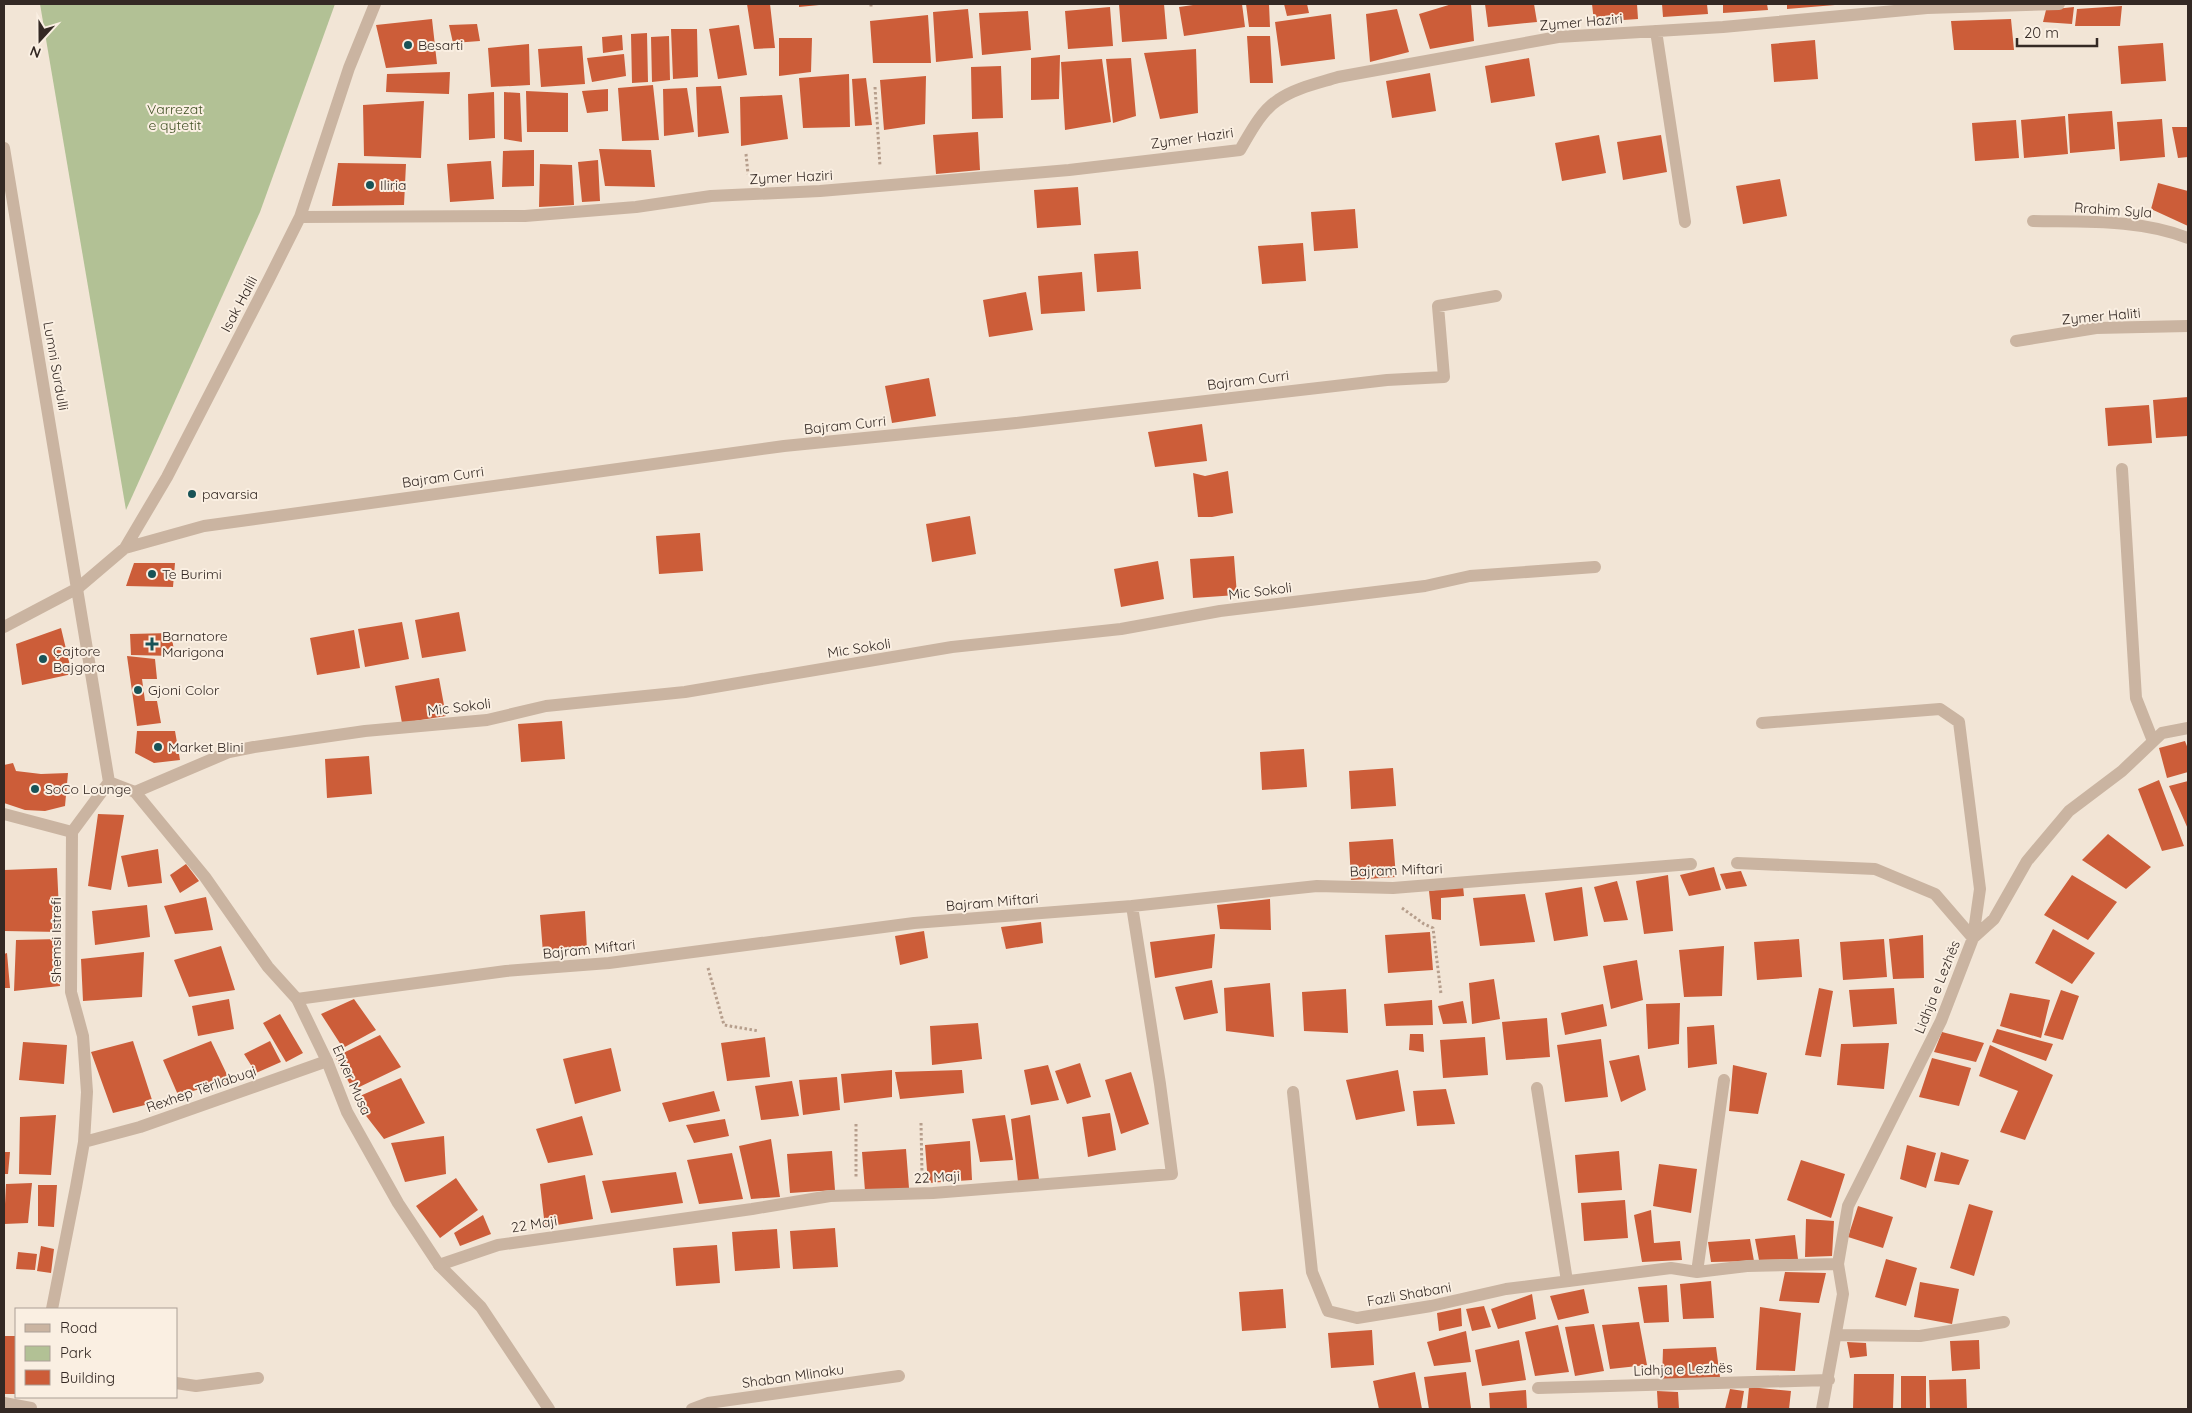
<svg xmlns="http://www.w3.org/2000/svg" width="2192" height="1413" viewBox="0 0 2192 1413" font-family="Quicksand,sans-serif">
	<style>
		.green { fill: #b2c195 }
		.building { fill: #cc5d39 }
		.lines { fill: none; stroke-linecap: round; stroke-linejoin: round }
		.path { stroke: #b69e8c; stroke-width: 3; stroke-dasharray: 2.5 2.5; stroke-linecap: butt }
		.minor { stroke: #cab4a1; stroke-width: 12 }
		.tertiary { stroke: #cab4a1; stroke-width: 12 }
		.poi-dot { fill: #185357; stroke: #faefe2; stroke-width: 2 }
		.labels { text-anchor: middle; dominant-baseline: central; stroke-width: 4; stroke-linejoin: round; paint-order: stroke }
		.street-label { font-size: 14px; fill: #342924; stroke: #faefe2 }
		.poi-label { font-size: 14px; fill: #342924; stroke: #faefe2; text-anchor: start }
		.park-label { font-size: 14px; fill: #435327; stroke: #faefe2 }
	</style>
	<rect width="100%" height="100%" fill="#f2e5d6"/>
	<path class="green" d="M40 4H335L260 212 126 510Z"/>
	<path class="building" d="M747 4H770L775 48 754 49Z
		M799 4H819V5L799 7Z
		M1119 4H1164L1167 39 1122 42Z
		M1200 4H1242L1245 27 1184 36 1179 7Z
		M1246 4H1269L1270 27H1249Z
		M1284 4H1307L1309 13 1287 16Z
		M1452 4H1471L1474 41 1430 49 1419 14Z
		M1485 4H1534L1537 22 1488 27Z
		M1592 4H1637L1638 19 1594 22Z
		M1662 4H1707L1708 14 1663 17Z
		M1723 4H1767L1768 10 1723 13Z
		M1787 4H1835V5L1787 9Z
		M2122 6 2120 26H2075L2077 9Z
		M1110 7 1113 46 1068 49 1065 11Z
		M2074 7 2072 24 2043 22 2046 10Z
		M968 9 973 58 936 62 933 12Z
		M1397 9 1409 52 1370 62 1366 14Z
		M1028 11 1031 50 982 55 979 13Z
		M1331 14 1335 59 1281 66 1275 22Z
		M928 15 931 63H873L870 21Z
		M432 19 437 64 386 68 376 25Z
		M2011 19 2014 50H1954L1951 21Z
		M477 24 480 41 453 43 449 25Z
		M739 25 747 75 718 79 709 29Z
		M671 29H697L698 77 673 79Z
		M647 33 648 82 632 83 631 34Z
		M622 35 623 50 603 53 602 37Z
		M669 36 670 80 652 82 651 37Z
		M1247 36H1270L1273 83H1250Z
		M779 38H812L811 72 779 76Z
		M1815 40 1818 79 1774 82 1771 44Z
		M2163 43 2166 81 2121 84 2118 46Z
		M529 44 530 85 491 87 488 48Z
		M582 46 585 84 541 87 538 49Z
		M1196 49 1198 113 1160 119 1144 53Z
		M624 54 626 76 592 82 587 58Z
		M1060 55 1059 99 1031 100V58Z
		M1131 58 1136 116 1113 123 1106 59Z
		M1529 58 1535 96 1491 103 1485 66Z
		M1102 59 1111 122 1065 130 1061 62Z
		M1001 66 1003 118 972 119 971 67Z
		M450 72 449 94 386 92 387 74Z
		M1430 73 1436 111 1392 118 1386 81Z
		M849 74 850 127 803 128 799 78Z
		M926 76 925 124 884 130 880 80Z
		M866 78 872 125 855 126 852 79Z
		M653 85 659 140 622 141 618 88Z
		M721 86 729 133 698 137 696 87Z
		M687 88 694 132 664 136 663 89Z
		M608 89V111L587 113 582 91Z
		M526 91 568 93V132H527Z
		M494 92 495 138 469 140 468 94Z
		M504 92 520 93 522 142 504 139Z
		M782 95 788 139 741 146 740 97Z
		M424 101 421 158 364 156 363 105Z
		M2112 111 2115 149 2070 153 2068 114Z
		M2065 116 2068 154 2024 158 2021 120Z
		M2162 119 2165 157 2120 161 2117 122Z
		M2016 120 2019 158 1975 161 1972 123Z
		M2172 127H2188V157L2178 158Z
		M978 132 980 170 936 174 933 135Z
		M1599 135 1606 173 1562 181 1555 143Z
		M1661 135 1667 172 1623 180 1617 142Z
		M599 149 651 150 655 187 605 186Z
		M534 150V186L502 187 503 151Z
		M598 160 600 201 582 202 578 162Z
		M491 161 494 199 450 202 447 164Z
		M338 163 406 164 404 205 332 206Z
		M540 164 572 165 574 205 539 207Z
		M1780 179 1787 216 1743 224 1736 186Z
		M2158 183 2188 191V226L2151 209Z
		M1078 187 1081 225 1037 228 1034 190Z
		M1355 209 1358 248 1314 251 1311 212Z
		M1303 243 1306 281 1262 284 1258 246Z
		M1138 251 1141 289 1097 292 1094 254Z
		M1082 272 1085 311 1041 314 1038 276Z
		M1026 292 1033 330 989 337 983 300Z
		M929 378 936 416 892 423 885 386Z
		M2188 397V436L2156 438 2153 400Z
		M2149 405 2152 443 2108 446 2105 408Z
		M1202 424 1207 461 1155 467 1148 432Z
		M1228 471 1233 513 1212 517H1198L1193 473 1205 476Z
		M970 516 976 554 932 562 926 524Z
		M700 533 703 571 659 574 656 536Z
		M1234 556 1237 595 1193 598 1190 559Z
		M1158 561 1164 599 1121 607 1114 569Z
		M134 563H175L173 587 126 586Z
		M459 612 466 651 422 658 415 620Z
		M402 622 409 659 365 667 358 629Z
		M61 628 72 674 22 685 16 644Z
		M354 630 360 668 317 675 310 638Z
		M171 633 175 656 131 655 130 634Z
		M127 656 155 659 157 679H142L145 701H157L161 723 137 726Z
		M439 678 446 716 402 723 395 686Z
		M562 721 565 759 521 762 518 724Z
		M137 731H175L180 760 154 763 135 753Z
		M2185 741 2188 749V772L2167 778 2159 748Z
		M1304 749 1307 787 1262 790 1260 752Z
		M369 756 372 794 327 798 325 759Z
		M13 763 16 771 41 774 68 773 65 806 45 811 25 810 4 803V765Z
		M1393 768 1396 806 1351 809 1349 771Z
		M2159 780 2184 846 2162 851 2138 789Z
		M2188 781V829L2169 786Z
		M98 814 124 815 111 890 88 886Z
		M2108 834 2151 867 2126 889 2082 860Z
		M1393 839 1396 877 1351 880 1349 842Z
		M158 849 162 883 128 887 121 856Z
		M186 864 199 881 180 893 170 875Z
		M1714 867 1721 890 1689 896 1680 875Z
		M57 868 60 932 4 931V870Z
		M1741 871 1747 886 1726 889 1720 874Z
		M1668 875 1673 931 1644 934 1636 881Z
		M2072 875 2117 902 2088 940 2044 915Z
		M1617 881 1628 920 1604 922 1594 887Z
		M1463 886 1464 896 1441 898V920L1432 919 1429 891Z
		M1582 887 1588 936 1554 941 1545 893Z
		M1525 894 1535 942 1480 946 1473 898Z
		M206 897 213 930 175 934 164 906Z
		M1270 899 1271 930 1220 929 1217 905Z
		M147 905 150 937 95 945 92 911Z
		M585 911 587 950 543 953 540 915Z
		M1041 922 1043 943 1006 949 1001 927Z
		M2053 929 2095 953 2072 984 2035 963Z
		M924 931 928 958 900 965 895 936Z
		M1430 932 1433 970 1388 973 1385 935Z
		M1215 934 1212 968 1155 978 1150 942Z
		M1923 935 1924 978 1893 979 1889 939Z
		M59 939 60 986 14 991 16 940Z
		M1799 939 1802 977 1757 980 1754 942Z
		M1884 939 1887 977 1843 980 1840 942Z
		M221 946 235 990 189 997 174 960Z
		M1724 946 1722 996 1684 997 1679 950Z
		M144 952 142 997 83 1001 81 959Z
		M7 953 10 988H4V954Z
		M1637 960 1643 1000 1611 1009 1603 966Z
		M1494 979 1500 1019 1472 1024 1469 983Z
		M1212 980 1218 1013 1184 1020 1175 987Z
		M1270 983 1274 1037 1226 1031 1224 988Z
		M1819 988 1833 991 1821 1057 1805 1055Z
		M1894 988 1897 1024 1853 1027 1849 990Z
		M1346 989 1348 1033 1304 1031 1302 992Z
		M2061 990 2079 996 2063 1040 2044 1035Z
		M2010 993 2050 1000 2041 1038 2000 1026Z
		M229 999 234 1029 198 1036 192 1006Z
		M354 999 376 1030 343 1048 321 1014Z
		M1432 1000 1433 1025 1386 1026 1384 1004Z
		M1463 1001 1467 1023 1443 1024 1438 1006Z
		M1680 1003 1679 1044 1648 1049 1646 1004Z
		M1603 1004 1607 1026 1565 1035 1561 1013Z
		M280 1014 303 1053 286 1062 263 1023Z
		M1547 1018 1550 1057 1506 1060 1502 1022Z
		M978 1023 982 1059 932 1065 930 1026Z
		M1714 1025 1717 1064 1688 1068 1687 1027Z
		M1997 1029 2053 1044 2046 1061 1992 1042Z
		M1942 1032 1984 1043 1976 1062 1934 1052Z
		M1410 1034H1423L1424 1052 1409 1050Z
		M380 1035 401 1067 353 1090 335 1057Z
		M765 1037 770 1077 727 1081 721 1043Z
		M1485 1037 1488 1075 1443 1078 1440 1040Z
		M1601 1039 1608 1097 1565 1102 1557 1045Z
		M133 1041 153 1103 113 1113 91 1052Z
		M211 1041 230 1081 178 1095 163 1060Z
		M270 1041 281 1062 256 1073 244 1054Z
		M23 1042 67 1045 64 1084 19 1080Z
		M1889 1043 1884 1089 1837 1085 1841 1044Z
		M1990 1045 2053 1075 2025 1140 2000 1132 2018 1091 1979 1076Z
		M611 1048 621 1091 575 1104 563 1059Z
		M1639 1055 1646 1090 1621 1102 1609 1061Z
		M1932 1058 1971 1068 1959 1106 1919 1097Z
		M1080 1063 1091 1097 1067 1104 1055 1071Z
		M1048 1065 1059 1100 1031 1105 1024 1070Z
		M1733 1065 1767 1073 1758 1114 1729 1111Z
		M892 1070V1097L844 1103 841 1074Z
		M962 1070 964 1093 900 1099 895 1072Z
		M1398 1070 1405 1111 1356 1120 1346 1080Z
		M1131 1072 1149 1124 1121 1134 1105 1080Z
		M837 1077 840 1110 803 1115 799 1080Z
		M401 1078 425 1123 384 1139 353 1099Z
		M792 1081 799 1116 761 1120 755 1086Z
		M1446 1089 1455 1124 1417 1126 1413 1091Z
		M714 1091 720 1111 669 1122 662 1103Z
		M1110 1113 1116 1150 1088 1157 1082 1117Z
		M56 1115 51 1175 19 1174 20 1117Z
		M1005 1115 1013 1160 980 1162 972 1119Z
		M1030 1115 1039 1179 1018 1182 1011 1119Z
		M582 1116 593 1155 548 1163 536 1129Z
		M725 1119 729 1136 694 1143 686 1125Z
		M444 1136 446 1174 405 1182 391 1143Z
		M771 1139 780 1197 751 1199 739 1146Z
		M970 1141 972 1180 928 1183 925 1145Z
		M1907 1145 1936 1153 1926 1188 1900 1179Z
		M906 1149 909 1188 865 1191 862 1152Z
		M832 1151 835 1190 790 1193 787 1154Z
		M1619 1151 1622 1190 1578 1193 1575 1155Z
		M4 1152H10L8 1174H4Z
		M1941 1152 1969 1160 1959 1185 1934 1181Z
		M732 1153 743 1199 699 1204 687 1160Z
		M1801 1160 1845 1174 1831 1218 1787 1200Z
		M1659 1164 1697 1169 1691 1213 1653 1206Z
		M676 1172 683 1203 611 1213 602 1181Z
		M585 1175 593 1219 545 1227 540 1184Z
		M456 1178 478 1210 440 1238 416 1206Z
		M32 1183 28 1223 4 1224 6 1184Z
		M38 1185H57L54 1227 38 1226Z
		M1625 1200 1628 1238 1584 1241 1581 1203Z
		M1969 1204 1993 1211 1974 1276 1950 1268Z
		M1858 1206 1893 1217 1883 1248 1848 1237Z
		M1651 1210 1654 1243 1680 1241 1682 1260 1642 1262 1634 1215Z
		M483 1215 491 1234 460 1246 454 1233Z
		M1806 1219 1834 1221 1832 1256 1805 1257Z
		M835 1228 838 1267 793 1269 790 1231Z
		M777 1229 780 1268 735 1271 732 1232Z
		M1795 1235 1798 1259 1759 1260 1755 1239Z
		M1750 1239 1754 1261 1711 1262 1708 1242Z
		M717 1245 720 1283 676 1286 673 1248Z
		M41 1246 54 1249 51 1273 37 1271Z
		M18 1252 37 1254 35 1270 16 1269Z
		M1886 1259 1917 1268 1906 1306 1875 1297Z
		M1785 1272 1826 1273 1819 1303 1779 1301Z
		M1711 1281 1714 1318 1683 1319 1680 1284Z
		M1920 1282 1959 1289 1952 1324 1914 1317Z
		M1667 1285 1669 1322 1644 1323 1638 1287Z
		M1283 1289 1286 1328 1242 1331 1239 1292Z
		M1584 1289 1589 1313 1558 1320 1550 1296Z
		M1532 1294 1536 1319 1498 1329 1491 1309Z
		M1484 1306 1491 1327 1472 1331 1466 1309Z
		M1760 1307 1801 1313 1795 1371 1756 1370Z
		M1461 1308 1462 1326 1439 1331 1437 1313Z
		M1639 1322 1647 1365 1610 1369 1602 1325Z
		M1594 1324 1604 1371 1575 1376 1565 1327Z
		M1558 1325 1569 1372 1535 1376 1525 1332Z
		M1372 1330 1374 1365 1331 1368 1328 1333Z
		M1466 1331 1471 1362 1434 1366 1427 1342Z
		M4 1336H16V1394H4Z
		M1519 1340 1526 1380 1482 1386 1475 1350Z
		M1979 1340 1980 1369 1952 1371 1950 1341Z
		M1847 1342 1866 1343 1867 1356 1850 1358Z
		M1716 1347 1720 1377 1662 1380 1663 1349Z
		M1415 1372 1422 1409H1379L1373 1381Z
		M1466 1372 1471 1408 1429 1409 1424 1377Z
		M1854 1374H1894L1893 1409H1853Z
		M1901 1376H1926V1409H1901Z
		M1966 1379 1967 1409H1930L1929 1380Z
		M1749 1387 1791 1391 1789 1409H1747Z
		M1730 1389 1744 1391 1741 1409H1725Z
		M1526 1390 1527 1409H1490L1489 1393Z
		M1657 1391 1678 1392 1679 1409H1658Z"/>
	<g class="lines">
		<path class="path" d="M871 4V7
			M875 87 880 166
			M746 154 748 174
			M1402 908 1424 924 1433 928 1441 994
			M708 968 724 1025 759 1031
			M921 1123 922 1175
			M856 1124V1177"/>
		<path class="minor" d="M1656 31 1685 222
			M300 217 525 216 636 207 711 196 820 191 1069 170 1240 150C1250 133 1261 111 1278 100 1295 88 1319 83 1338 77L1558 37 1723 27 1927 8 2059 4
			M2033 221C2084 222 2140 219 2188 238
			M2016 341 2096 328 2188 326
			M2122 469 2136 698 2153 741
			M125 548 204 526 784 446 1016 423 1387 380 1444 377 1438 306 1496 296
			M78 588 125 548 167 477 269 279 300 217 349 68 375 4
			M135 792 229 752 254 747 365 731 487 720 546 706 685 692 952 647 1121 629 1220 611 1425 586 1470 576 1595 567
			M1737 863 1875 869 1935 894 1973 938 1980 889 1959 722 1940 709 1762 723
			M297 999 506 971 609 963 914 923 1132 906 1317 886 1393 888 1691 864
			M1537 1088 1567 1281
			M1293 1092 1312 1272 1328 1311 1357 1318 1431 1306 1506 1289 1671 1268 1697 1272 1747 1266 1838 1264
			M84 1142 140 1127 327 1061
			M439 1265 498 1245 752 1209 830 1196 933 1193 1172 1174 1160 1084 1132 906
			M1697 1272 1724 1080
			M52 1309 76 1187 84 1142 87 1092 83 1036 71 992 72 832
			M1837 1335 1920 1336 2004 1322
			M176 1383 196 1386 258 1378
			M1538 1388 1829 1380
			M4 1403 31 1408
			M692 1409 708 1403 899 1376
			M1822 1409 1843 1294 1838 1264 1848 1206 1941 1021 1973 938 1994 919 2027 861 2069 811 2122 771 2162 733 2188 728"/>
		<path class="tertiary" d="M4 148 109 782 72 832 4 814
			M4 627 78 588
			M109 782 135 792 205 877 268 967 297 999 327 1061 347 1112 398 1203 439 1265 481 1307 549 1409"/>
	</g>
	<g class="poi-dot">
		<circle cx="408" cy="45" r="5"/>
		<circle cx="370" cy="185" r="5"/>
		<circle cx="192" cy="494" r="5"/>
		<circle cx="152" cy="574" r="5"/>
		<path d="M149.5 636.5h5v5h5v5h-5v5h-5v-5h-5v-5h5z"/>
		<circle cx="43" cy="659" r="5"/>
		<circle cx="138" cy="690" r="5"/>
		<circle cx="158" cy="747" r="5"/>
		<circle cx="35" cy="789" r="5"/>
	</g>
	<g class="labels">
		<g class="street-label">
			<text transform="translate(1581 22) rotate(-5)">Zymer Haziri</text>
			<text transform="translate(1192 138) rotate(-8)">Zymer Haziri</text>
			<text transform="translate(791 177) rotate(-3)">Zymer Haziri</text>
			<text transform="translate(2113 210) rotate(4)">Rrahim Syla</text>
			<text transform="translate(239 304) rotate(-62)">Isak Halili</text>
			<text transform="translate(2101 316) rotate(-5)">Zymer Haliti</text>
			<text transform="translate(56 366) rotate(80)">Lumni Surdulli</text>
			<text transform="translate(1248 380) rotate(-7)">Bajram Curri</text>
			<text transform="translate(845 425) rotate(-6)">Bajram Curri</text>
			<text transform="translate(443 477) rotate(-8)">Bajram Curri</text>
			<text transform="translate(1260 591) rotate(-7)">Mic Sokoli</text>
			<text transform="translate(859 648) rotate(-9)">Mic Sokoli</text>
			<text transform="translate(459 707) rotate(-7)">Mic Sokoli</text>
			<text transform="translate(1396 870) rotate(-2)">Bajram Miftari</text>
			<text transform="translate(992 902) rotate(-5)">Bajram Miftari</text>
			<text transform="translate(56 940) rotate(-90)">Shemsi Istrefi</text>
			<text transform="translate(589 949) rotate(-6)">Bajram Miftari</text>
			<text transform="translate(1937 987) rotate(-68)">Lidhja e Lezhës</text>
			<text transform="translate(352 1080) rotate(66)">Enver Musa</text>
			<text transform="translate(201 1089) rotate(-19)">Rexhep Tërllabuqi</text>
			<text transform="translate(937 1177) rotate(-3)">22 Maji</text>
			<text transform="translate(534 1224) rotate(-9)">22 Maji</text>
			<text transform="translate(1409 1294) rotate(-10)">Fazli Shabani</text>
			<text transform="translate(1683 1369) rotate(-2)">Lidhja e Lezhës</text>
			<text transform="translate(793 1376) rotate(-8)">Shaban Mlinaku</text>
		</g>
		<g class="poi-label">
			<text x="418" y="45">Besarti</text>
			<text x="380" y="185">Iliria</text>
			<text x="202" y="494">pavarsia</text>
			<text x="162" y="574">Te Burimi</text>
			<text x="162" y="636">Barnatore<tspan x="162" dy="16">Marigona</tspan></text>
			<text x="53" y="651">Çajtore<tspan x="53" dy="16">Bajgora</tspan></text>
			<text x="148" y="690">Gjoni Color</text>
			<text x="168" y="747">Market Blini</text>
			<text x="45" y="789">SoCo Lounge</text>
		</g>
		<g class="park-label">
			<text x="175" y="109">Varrezat<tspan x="175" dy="16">e qytetit</tspan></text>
		</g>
	</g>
	<rect width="2192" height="1413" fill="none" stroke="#342924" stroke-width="10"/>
	<rect x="15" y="1308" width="162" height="90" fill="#faefe2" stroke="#aba096"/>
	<rect x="25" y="1324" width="25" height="8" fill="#cab4a1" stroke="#aba096"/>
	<text x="60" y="1333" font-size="15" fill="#342924">Road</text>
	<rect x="25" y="1346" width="25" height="15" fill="#b2c195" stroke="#aba096"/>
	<text x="60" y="1358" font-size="15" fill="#342924">Park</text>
	<rect x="25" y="1370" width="25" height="15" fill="#cc5d39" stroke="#aba096"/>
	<text x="60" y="1383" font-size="15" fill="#342924">Building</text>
	<g transform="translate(40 40) rotate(201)" stroke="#faefe2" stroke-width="4" paint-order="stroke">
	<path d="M0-4L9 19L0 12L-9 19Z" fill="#342924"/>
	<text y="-8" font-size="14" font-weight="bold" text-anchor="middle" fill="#342924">N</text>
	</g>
	<path d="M2017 38v8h80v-8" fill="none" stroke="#342924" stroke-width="2.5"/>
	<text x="2024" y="38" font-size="15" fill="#342924" stroke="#faefe2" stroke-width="4" paint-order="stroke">20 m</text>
</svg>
